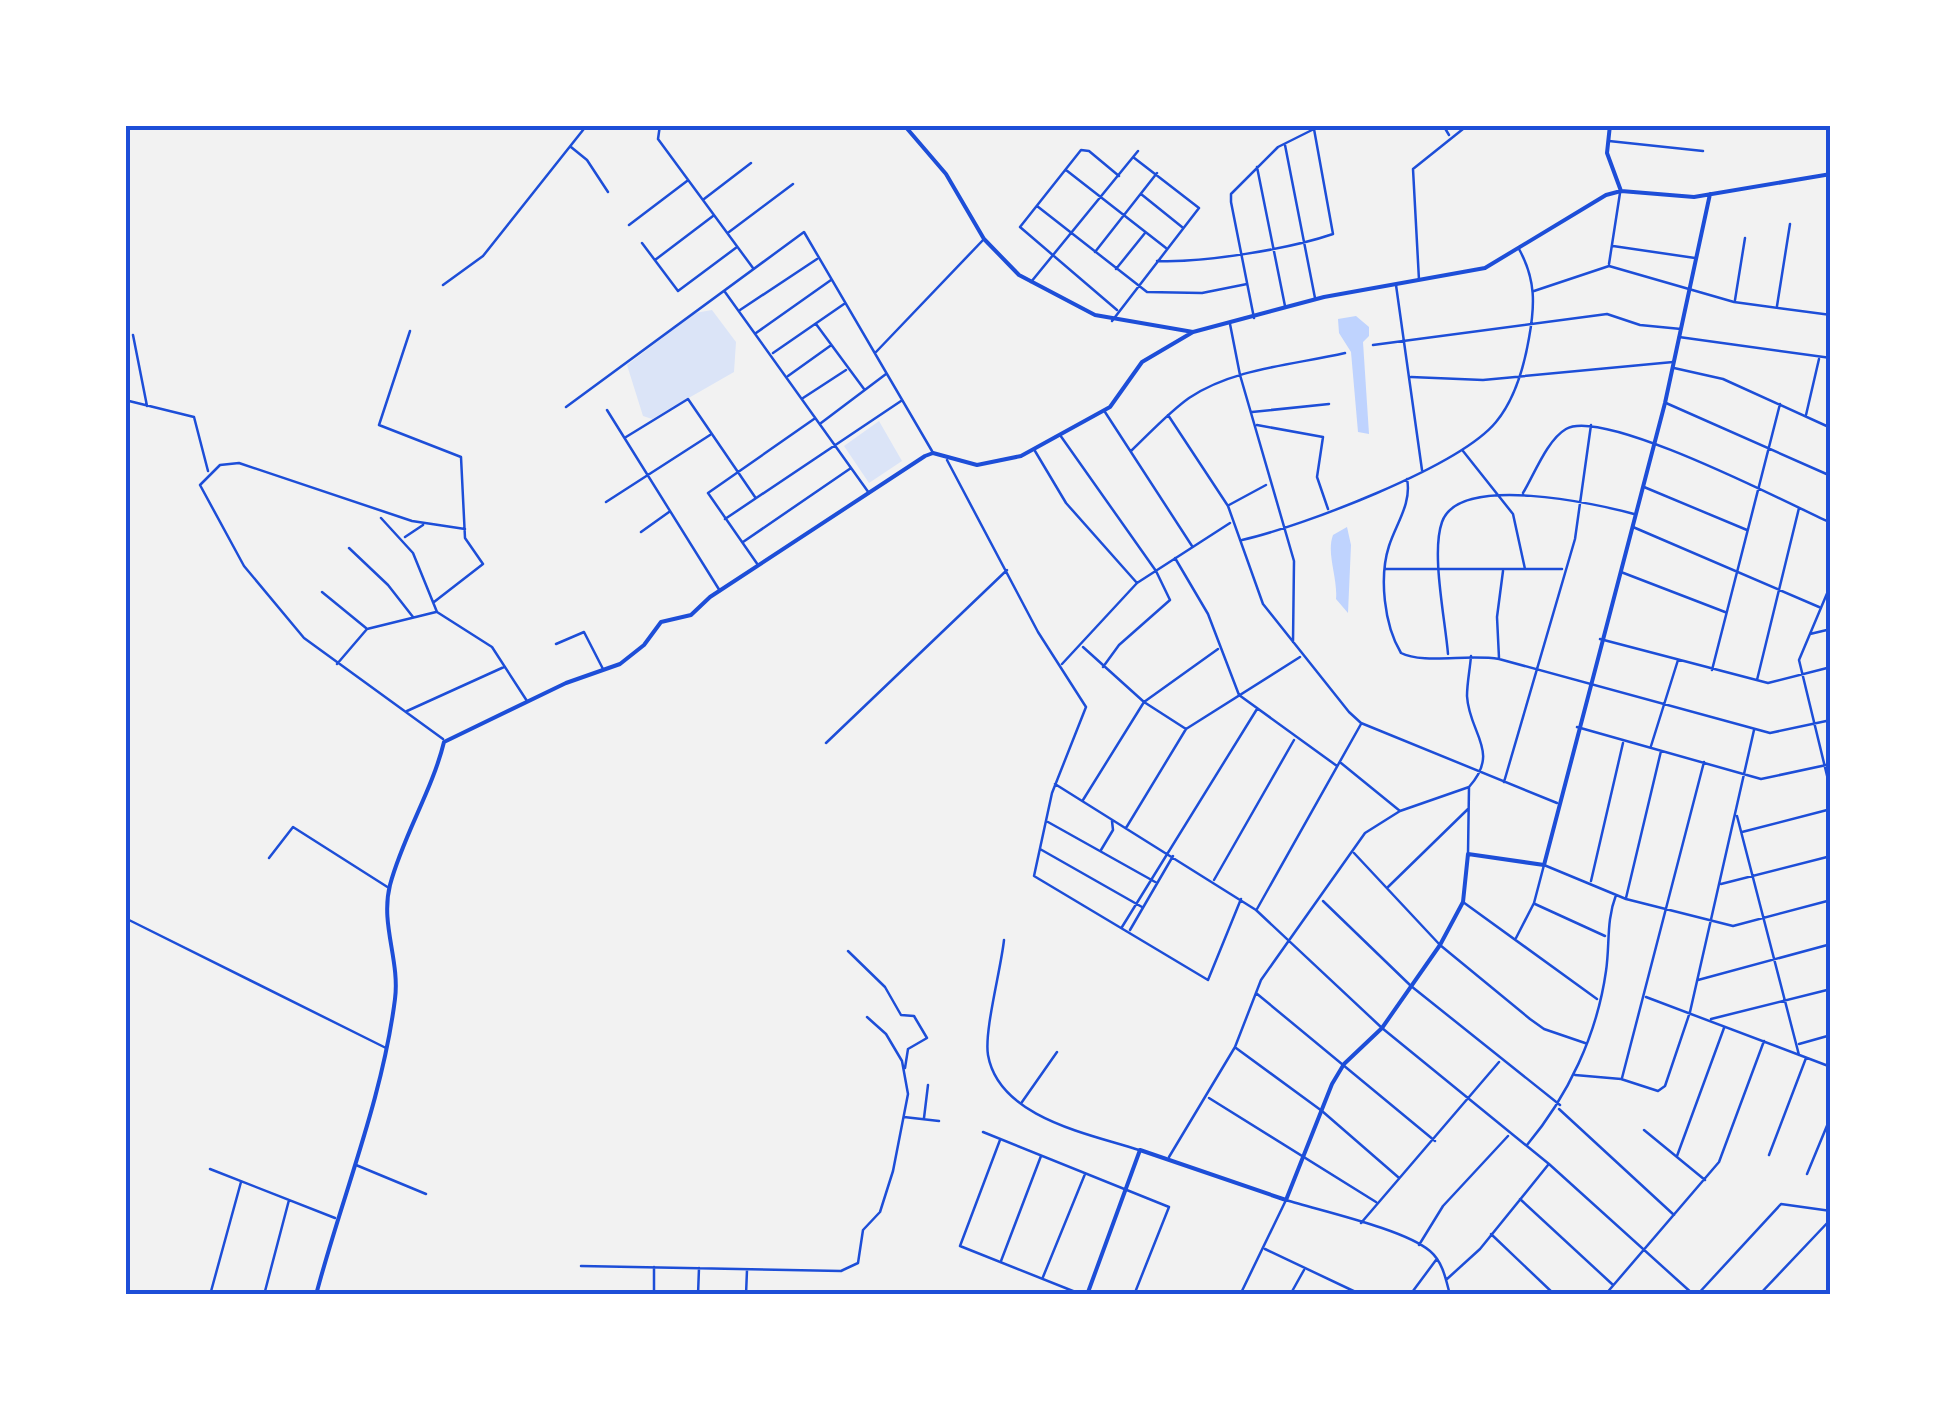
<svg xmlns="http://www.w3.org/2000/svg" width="1956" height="1420" viewBox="0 0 1956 1420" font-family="Jost,sans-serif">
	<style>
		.green { fill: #dbe4f7 }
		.water { fill: #bfd3fe }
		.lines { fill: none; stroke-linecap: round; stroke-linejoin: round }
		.minor { stroke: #1d4ed8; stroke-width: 2.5 }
		.tertiary { stroke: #1d4ed8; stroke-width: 4 }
		.neatline { fill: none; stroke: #1d4ed8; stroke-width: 4 }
	</style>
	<rect width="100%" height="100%" fill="#f2f2f2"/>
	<path class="green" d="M712 310 736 342 734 372 652 419 643 416 627 365 695 313Z
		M879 421 902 461 869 483 844 446Z"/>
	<path class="water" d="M1356 316 1369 327V336L1363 342 1369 434 1358 432 1351 352 1339 333 1338 319Z
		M1347 527 1351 545 1348 613 1336 599C1338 578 1326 553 1333 535Z"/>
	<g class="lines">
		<path class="minor" d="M660 125 658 139 753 268
			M1443 125 1449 135
			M1609 141 1703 151
			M1285 145 1315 298
			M571 147 587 160 608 192
			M1257 167 1285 306
			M1066 170 1166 248
			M1141 194 1182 227
			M704 199 751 163
			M1037 206 1147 292 1202 293 1247 284
			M629 225 687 181
			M729 232 793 184
			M642 243 678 291 737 247
			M1613 246 1695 258
			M1095 252 1157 173
			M655 260 713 216
			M1157 261C1203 263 1289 249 1333 234L1314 129 1278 147 1231 194V202L1254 318
			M1609 264 1620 193
			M1116 269 1145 233
			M1419 280 1413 169 1468 125
			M1031 282 1138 151
			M443 285 483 256 587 125
			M1396 285 1422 470
			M1534 291 1609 266 1734 302 1831 315
			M725 292 869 493
			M1735 300 1745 238
			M1777 306 1790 224
			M740 310 817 259
			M1117 310 1020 227 1081 150 1089 151 1119 176
			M1112 321 1199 208 1133 157
			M816 324 864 389
			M1230 324 1240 375 1294 561 1293 642
			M410 331 379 425 461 457 465 538 483 564 434 602
			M756 333 831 280
			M133 335 147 406
			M1679 337 1831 358
			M1373 345 1607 314 1640 325 1681 329
			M876 352 984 239
			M773 353 844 304
			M1674 368 1723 379 1831 428
			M788 376 830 346
			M1411 377 1483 380 1673 362
			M803 398 846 370
			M125 400 194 417 208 471
			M1666 403 1831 476
			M566 407 804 232 932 451
			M607 410 720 591
			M1105 412 1192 546
			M1252 412 1329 404
			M1168 415 1228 506 1263 604 1349 712 1361 723 1557 803
			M1806 415 1819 359
			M821 423 886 374
			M1257 425 1323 437 1317 477 1328 509
			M1060 435 1156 571 1170 600 1119 645 1103 667
			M626 437 688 399 755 497
			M1035 451 1066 503 1137 583
			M1131 451C1150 433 1168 413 1189 398 1234 368 1293 365 1345 353
			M1463 451 1513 514 1525 569
			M947 460 1038 632 1086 707 1052 793 1034 876 1208 980 1241 899
			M1407 479C1412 503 1396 524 1389 546 1379 577 1384 625 1401 653 1422 664 1469 654 1499 659L1770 733 1831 720
			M1644 487 1747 530
			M1523 493C1534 475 1547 440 1566 429 1603 407 1787 503 1831 523
			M606 502 710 435
			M1229 505 1266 485
			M381 518 413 553 437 612 492 647 527 701
			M725 519 901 401
			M1633 527 1819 607
			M641 532 669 512
			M405 537 423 525
			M1242 540C1300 527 1459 467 1496 422 1515 399 1524 367 1529 338 1535 305 1536 280 1519 249
			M743 542 851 468
			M349 548 388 585 413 617
			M1175 558 1208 614 1239 695 1337 766
			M758 565 708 493 814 419
			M1386 569H1562
			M1621 572 1725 612
			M1831 584 1799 660 1831 792
			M322 592 366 628
			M1810 634 1831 629
			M1600 639 1768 683 1831 667
			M556 644 584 632 603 669
			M1083 647 1144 702 1186 729
			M1448 654C1445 618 1431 553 1442 522 1459 473 1598 504 1634 514
			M1499 658 1497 617 1503 571
			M337 664 367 629 436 612
			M1062 664 1137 583 1230 523
			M1712 670 1780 404
			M1757 680 1799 508
			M407 711 504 667
			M1577 727 1761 779 1831 764
			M443 739 304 638 244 566 200 485 220 465 239 463 412 521 465 529
			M826 743 1007 570
			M1651 746 1678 660
			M1341 763 1400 811
			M1504 782 1575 539 1591 425
			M1055 784 1256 910 1382 1028 1549 1164 1694 1295
			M1083 800 1144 702 1218 649
			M1737 816 1799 1055
			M1048 822 1157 883
			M1126 828 1186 729 1300 657
			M1742 832 1831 809
			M1040 849 1142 907
			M1101 850 1113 830 1112 821
			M1354 853 1440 945 1530 1019 1544 1029 1585 1043
			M1468 854 1469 787C1501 751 1469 734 1467 696 1467 683 1470 669 1471 656
			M269 858 293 827 389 888
			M1214 880 1294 740
			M1591 881 1623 743
			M1721 884 1831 856
			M1388 887 1468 809
			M1626 898 1661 751
			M1323 901 1411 986 1560 1105
			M1463 902 1597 999
			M1535 904 1605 936
			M1257 909 1361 724
			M125 918 386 1048
			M1122 927 1257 709
			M1130 930 1173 856
			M1516 938 1534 903 1544 865 1626 899 1733 926 1831 900
			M1004 940C1001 969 984 1031 988 1055 999 1118 1090 1134 1139 1150
			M848 951 885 987 901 1015 914 1016 927 1038 908 1049 905 1068
			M1698 980 1831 944
			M1256 993 1435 1141
			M1646 997 1831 1067
			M1711 1019 1831 989
			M1799 1044 1831 1035
			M1236 1048 1322 1111 1398 1177
			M1575 1075 1621 1079 1658 1091 1665 1086 1690 1012 1754 730
			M1622 1078 1704 762
			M1209 1098 1376 1202
			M1022 1102 1057 1052
			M1559 1109 1674 1215
			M904 1117 939 1121
			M924 1118 928 1085
			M1644 1130 1705 1180
			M983 1132 1169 1207 1134 1295
			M1000 1140 960 1246 1083 1295
			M1527 1145C1568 1096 1597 1035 1606 971 1610 945 1606 921 1616 895
			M1769 1155 1806 1058
			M1677 1156 1724 1028
			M1169 1157 1235 1047 1261 980 1365 833 1400 811 1469 787
			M356 1165 426 1194
			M210 1169 335 1218
			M1807 1174 1831 1116
			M1520 1199 1612 1284
			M1361 1223 1499 1062
			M1491 1234 1555 1295
			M1419 1245 1443 1206 1508 1136
			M1265 1249 1362 1295
			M1001 1261 1041 1156
			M581 1266 841 1271 858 1263 863 1230 880 1212 893 1171 908 1094 902 1061 886 1034 867 1017
			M1043 1277 1085 1174
			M1447 1279 1480 1249 1548 1165
			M210 1295 241 1182
			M264 1295 289 1200
			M654 1295V1267
			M698 1295 699 1268
			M746 1295 747 1270
			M1240 1295 1286 1200C1321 1211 1404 1229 1430 1251 1443 1262 1446 1280 1450 1295
			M1290 1295 1304 1270
			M1410 1295 1436 1260
			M1605 1295 1719 1162 1764 1041
			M1697 1295 1781 1204 1831 1211
			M1759 1295 1831 1219
			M1823 1295 1831 1286"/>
		<path class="tertiary" d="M904 125 946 174 984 239 1019 275 1095 315 1193 332
			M1610 125 1607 153 1621 191
			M316 1295C342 1196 382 1101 395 999 400 960 380 924 390 885 403 836 432 791 444 742L566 683 620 664 644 645 661 622 691 615 710 597 925 456 933 453 977 465 1021 456 1110 407 1142 362 1193 332 1324 297 1485 268 1606 195 1621 191 1694 197 1831 174
			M1087 1295 1140 1150 1286 1200 1332 1084 1344 1064 1382 1028 1440 945 1463 902 1468 854 1544 865 1665 403 1710 194"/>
	</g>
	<rect width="1956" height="1420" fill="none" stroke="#ffffff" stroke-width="255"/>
	<rect x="128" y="128" width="1700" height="1164" class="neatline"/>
</svg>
